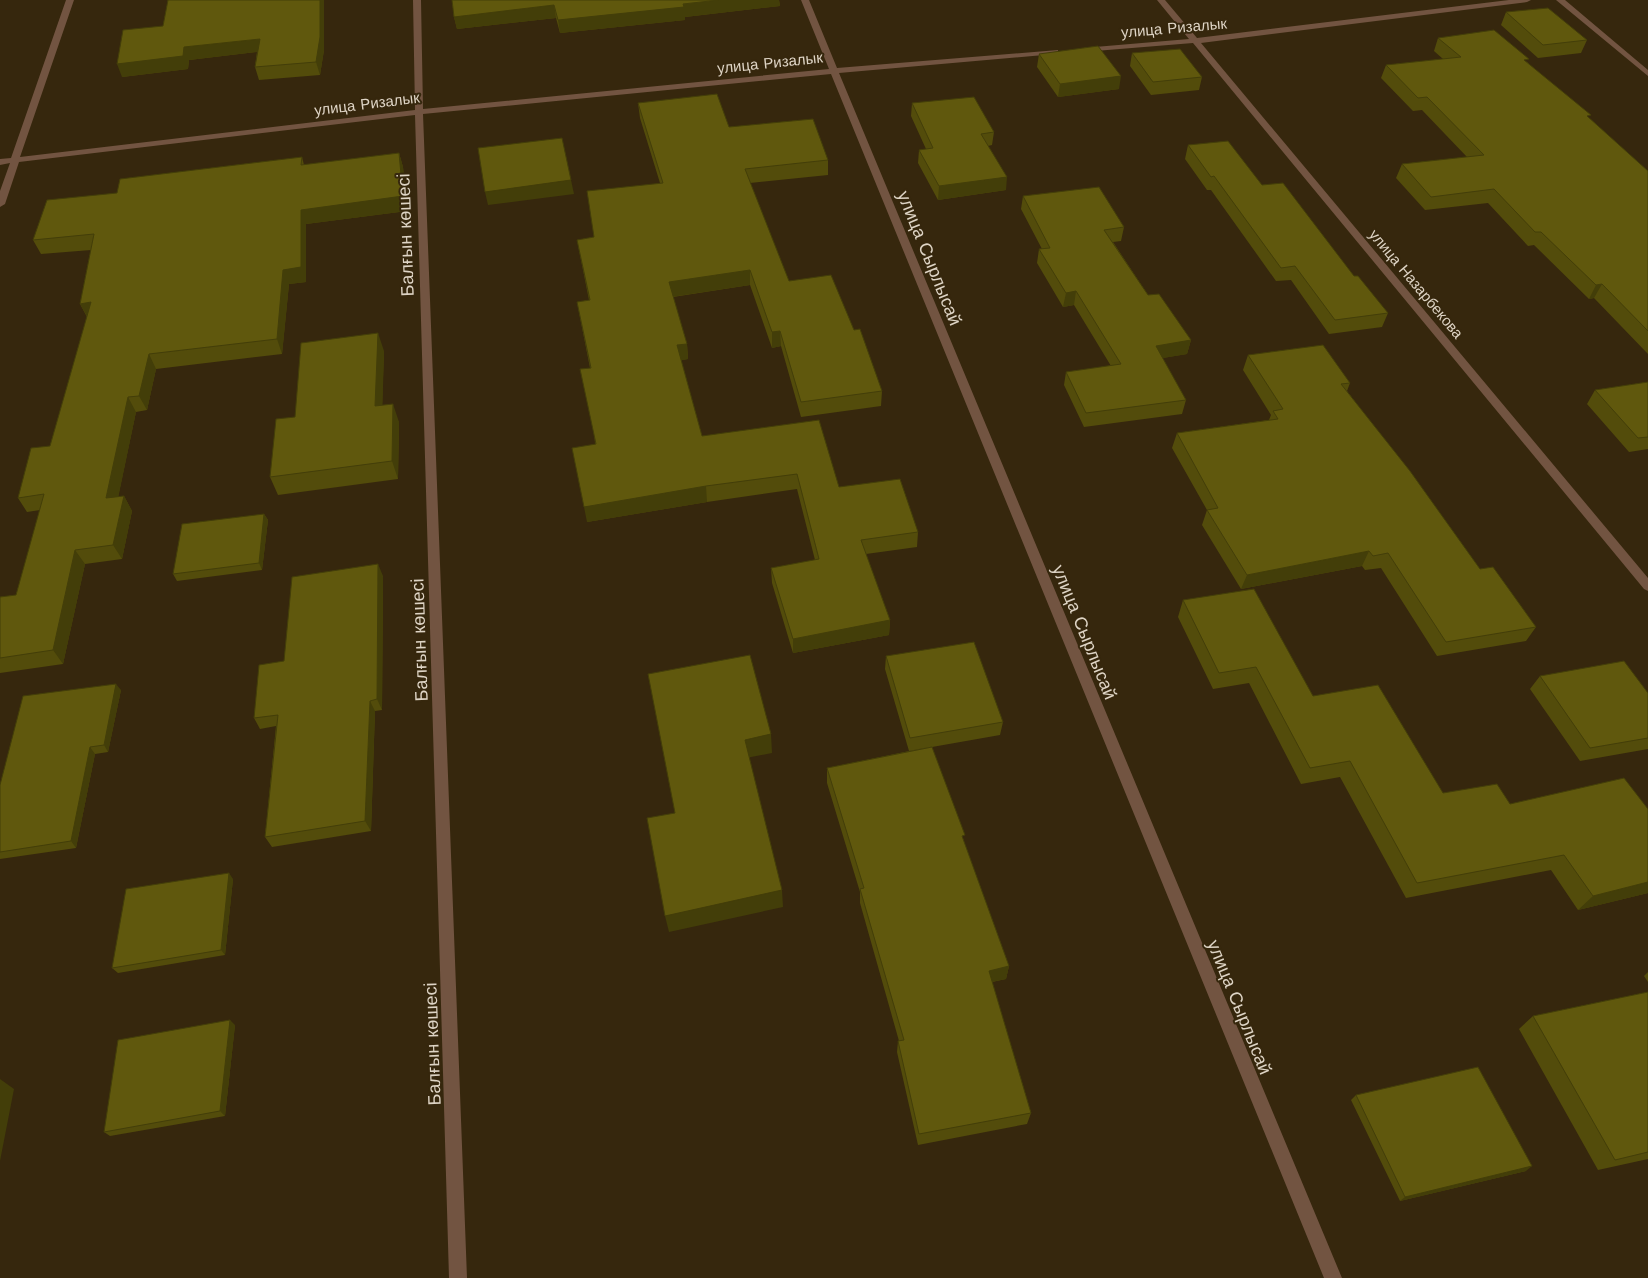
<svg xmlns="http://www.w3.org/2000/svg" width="1648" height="1278" viewBox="0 0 1648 1278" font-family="'Work Sans',sans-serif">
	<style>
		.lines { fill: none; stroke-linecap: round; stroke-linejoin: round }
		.minor { fill: #725441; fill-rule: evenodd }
		.wall { fill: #534c0b }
		.shaded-wall { fill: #433e09 }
		.building { fill: #60580d; stroke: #433e09 }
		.labels { text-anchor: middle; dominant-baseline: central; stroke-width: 4; stroke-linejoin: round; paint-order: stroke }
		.far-street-label { font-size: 15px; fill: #ded4c5; stroke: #36270d }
		.street-label { font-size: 18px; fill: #ded4c5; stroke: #36270d }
	</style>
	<rect width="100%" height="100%" fill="#36270d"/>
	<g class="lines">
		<path class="minor" d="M66 0H74L20 157 415 110 413 0H421L423 109 829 69 801 0H809L837 68 1058 50V54H1055L839 73 1342 1278H1324L831 74 423 114 467 1278H449L415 115 19 162 5 204 0 207V191L10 163 0 165V159L11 158Z
			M1157 0H1165L1197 38 1509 0H1531L1527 2 1201 43 1648 578V591L1644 589 1193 43 1083 52 1079 50 1083 48 1189 39Z
			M1556 0H1565L1648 70V76Z"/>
	</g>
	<path class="wall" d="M168 0H324V50L320 75 259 80 255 67 257 52 189 60 188 69 122 77 163 26Z
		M452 0H779L780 6 685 17V20L560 33 556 18 457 29 454 17Z
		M1506 12 1587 40 1581 53 1538 58 1501 25Z
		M1438 38 1527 62 1648 171V354L1594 298 1589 299 1534 245 1528 246 1488 203 1425 210 1396 178 1402 164 1467 157 1422 110 1413 111 1381 78 1386 65 1443 59 1434 51Z
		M1132 53 1202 77 1199 90 1151 95 1130 66Z
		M1039 54 1119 89 1058 97 1037 67Z
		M638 103 729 127 828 160V175L750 183 789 281 854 330 882 391 881 406 801 417 781 346 772 348 750 285 673 297 687 344 688 359 681 360 702 436 839 487 918 532 917 547 866 554 890 620 889 635 793 653 772 583 771 568 815 560 797 489 707 502 587 522 595 444 590 368 577 302 589 300 577 240 594 237 660 183 640 118Z
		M912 103 994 132 992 145 988 146 1006 190 938 200 918 163 919 150 926 149 911 116Z
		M1188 145 1262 185 1354 276 1388 313 1382 327 1329 334 1291 280 1276 281 1211 190H1207L1185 159Z
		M399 153 403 167 407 211 306 224V282L289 284 282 354 156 369 147 410 136 412 118 497 124 496 132 511 122 559 85 564 63 664 0 673V597L16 595 40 510 27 512 18 498 50 446 87 317 80 304 91 250 41 254 33 240 117 193 302 157 304 165Z
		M1023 196 1124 227 1121 241 1113 242 1148 295 1191 340 1187 354 1162 358 1186 400 1182 414 1084 427 1064 385 1066 372 1111 366 1074 305 1063 307 1037 263 1039 249H1042L1021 209Z
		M384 351 382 406 399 422 398 479 278 495 270 477 295 417Z
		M1248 355 1350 383 1347 391 1480 569 1536 627 1526 641 1437 656 1381 568 1365 570 1362 566 1241 589 1202 525 1207 510 1172 448 1177 433 1269 420 1271 415 1243 370Z
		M1648 382V449L1629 452 1587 404 1595 390Z
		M264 514 268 520 262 570 177 581 173 574Z
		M383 576 382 710 375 711 371 831 272 847 265 837 276 726 260 729 254 718 284 661Z
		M1183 600 1443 793 1510 804 1648 809V893L1578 910 1551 870 1406 898 1340 777 1301 784 1249 683 1213 689 1178 617Z
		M886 656 1003 722 1000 735 932 747 964 842 1009 966 1006 979 992 982 1031 1113 1027 1124 918 1145 897 1052 898 1041H899L860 903V892L827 783V768L929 747 909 751 885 669Z
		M1540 676 1648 693V749L1580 761 1530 689Z
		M121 690 108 752 95 754 76 848 0 859V785Z
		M233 879 225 955 118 973 112 968Z
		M1648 972V982L1644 976Z
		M1648 992V1159L1598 1170 1519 1029 1533 1016Z
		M235 1025 225 1116 110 1136 104 1132Z
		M1356 1095 1526 1171 1400 1201 1351 1100Z"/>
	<path class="shaded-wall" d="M320 0H324V50L320 75 316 62Z
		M719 0H779L780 6 685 17V20L560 33 558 20Z
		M554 5 556 18 457 29 454 17Z
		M260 39 264 51 189 60 188 69 122 77 117 64 184 47Z
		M1121 76 1119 89 1058 97 1060 84Z
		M399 153 403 167 407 211 306 224V282L289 284 282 354 277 339 283 270 301 210Z
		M1007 177 1006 190 938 200 939 186Z
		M571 180 574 194 488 205 485 192Z
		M750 270V285L671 297 669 282Z
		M1602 284 1594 298 1589 299 1596 285Z
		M1076 291 1074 305 1063 307 1066 293Z
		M91 302 88 318 80 304Z
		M780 331 781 346 772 348V332Z
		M378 333 384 351 382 424 375 406Z
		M1191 340 1187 354 1152 360 1156 346Z
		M687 344 688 359 678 361 677 345Z
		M149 354 156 369 147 410 139 396Z
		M128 397 136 412 115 513 106 498Z
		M393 404 399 422 398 479 392 461Z
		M706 486 707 502 587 522 584 507Z
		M124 496 132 511 122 559 113 545Z
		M264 514 268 520 262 570 259 563Z
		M75 550 85 564 63 664 53 650Z
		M1369 551 1362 566 1241 589 1247 575Z
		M378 564 383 576 382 710 377 699Z
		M890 620 889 635 793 653V639Z
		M116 684 121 690 108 752 104 745Z
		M370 701 375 711 371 831 365 821Z
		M771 734 772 753 746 758 745 740Z
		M90 747 95 754 76 848 71 841Z
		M229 873 233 879 225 955 221 950Z
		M1648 882V893L1578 910 1593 896Z
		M782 890 783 907 669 932 665 916Z
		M1009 966 1006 979 986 983 989 971Z
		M230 1020 235 1025 225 1116 220 1111Z
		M0 1079 14 1089 0 1161Z
		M1532 1166 1526 1171 1400 1201 1405 1197Z"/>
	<path class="building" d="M168 0H320V37L316 62 255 67 260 39 184 47 183 56 117 64 123 30 163 26Z
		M452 0H719L683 4 684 7 558 20 554 5 454 17Z
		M1548 8 1587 40 1543 45 1506 12Z
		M1494 30 1529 59 1524 60 1591 115 1587 116 1648 171V331L1602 284 1596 285 1541 232H1535L1494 189 1431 197 1402 164 1484 155 1427 97 1418 98 1386 65 1461 57 1438 38Z
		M1098 46 1121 76 1060 84 1039 54Z
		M1180 49 1202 77 1153 82 1132 53Z
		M717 94 729 127 813 119 828 160 745 169 789 281 831 275 854 330 860 329 882 391 801 402 780 331 772 332 750 270 669 282 687 344 677 345 702 436 819 420 839 487 900 479 918 532 861 540 890 620 793 639 771 568 819 559 797 474 706 486 584 507 572 448 596 444 580 369 591 368 577 302 590 300 577 240 594 237 587 191 663 183 638 103Z
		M974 97 994 132 981 134 1007 177 939 186 919 150 933 148 912 103Z
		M562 138 571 180 485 192 478 148Z
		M1228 141 1262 185 1283 183 1354 276H1358L1388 313 1335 320 1295 266 1281 268 1214 176 1211 177 1188 145Z
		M399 153 403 196 301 210V267L283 270 277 339 149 354 139 396 128 397 106 498 124 496 113 545 75 550 53 650 0 658V597L16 595 44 494 18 498 31 448 50 446 91 302 80 304 94 234 33 240 47 200 117 193 120 179 302 157 301 165Z
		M1099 187 1124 227 1104 230 1148 295 1159 294 1191 340 1156 346 1186 400 1086 413 1066 372 1121 364 1076 291 1066 293 1039 249 1050 248 1023 196Z
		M378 333 375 406 393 404 392 461 270 477 276 419 295 417 301 343Z
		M1323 345 1350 383 1341 384 1410 471 1480 569 1493 567 1536 627 1446 642 1388 553 1373 556 1369 551 1247 575 1207 510 1218 508 1177 433 1278 419 1273 411 1283 409 1248 355Z
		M1648 382V437L1638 438 1595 390Z
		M264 514 259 563 173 574 182 524Z
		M378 564 377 699 370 701 365 821 265 837 278 715 254 718 259 665 284 661 292 577Z
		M1254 589 1313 696 1378 685 1443 793 1497 784 1510 804 1624 778 1648 809V882L1593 896 1564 855 1417 883 1350 761 1310 768 1256 667 1219 673 1183 600Z
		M974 642 1003 722 910 738 886 656Z
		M750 655 771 734 745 740 782 890 665 916 647 818 675 813 648 674Z
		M1624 661 1648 693V738L1590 748 1540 676Z
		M116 684 104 745 90 747 71 841 0 852V785L23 696Z
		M932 747 965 835 962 836 1009 966 989 971 1031 1113 919 1134 898 1041 904 1040 860 889 864 888 827 768Z
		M229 873 221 950 112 968 126 889Z
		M1648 992V1152L1615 1160 1533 1016Z
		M230 1020 220 1111 104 1132 118 1040Z
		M1478 1067 1532 1166 1405 1197 1356 1095Z"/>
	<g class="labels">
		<g class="far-street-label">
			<text transform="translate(1174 28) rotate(-5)">улица Ризалык</text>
			<text transform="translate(770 63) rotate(-6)">улица Ризалык</text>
			<text transform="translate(367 104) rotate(-7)">улица Ризалык</text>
			<text transform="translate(1416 284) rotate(50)">улица Назарбекова</text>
		</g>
		<g class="street-label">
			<text transform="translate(405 235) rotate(-92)">Балғын көшесі</text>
			<text transform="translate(930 258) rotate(68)">улица Сырлысай</text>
			<text transform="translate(1085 632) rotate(68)">улица Сырлысай</text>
			<text transform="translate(419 640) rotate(-92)">Балғын көшесі</text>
			<text transform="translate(1240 1007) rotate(68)">улица Сырлысай</text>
			<text transform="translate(432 1044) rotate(-92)">Балғын көшесі</text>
		</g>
	</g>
</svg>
